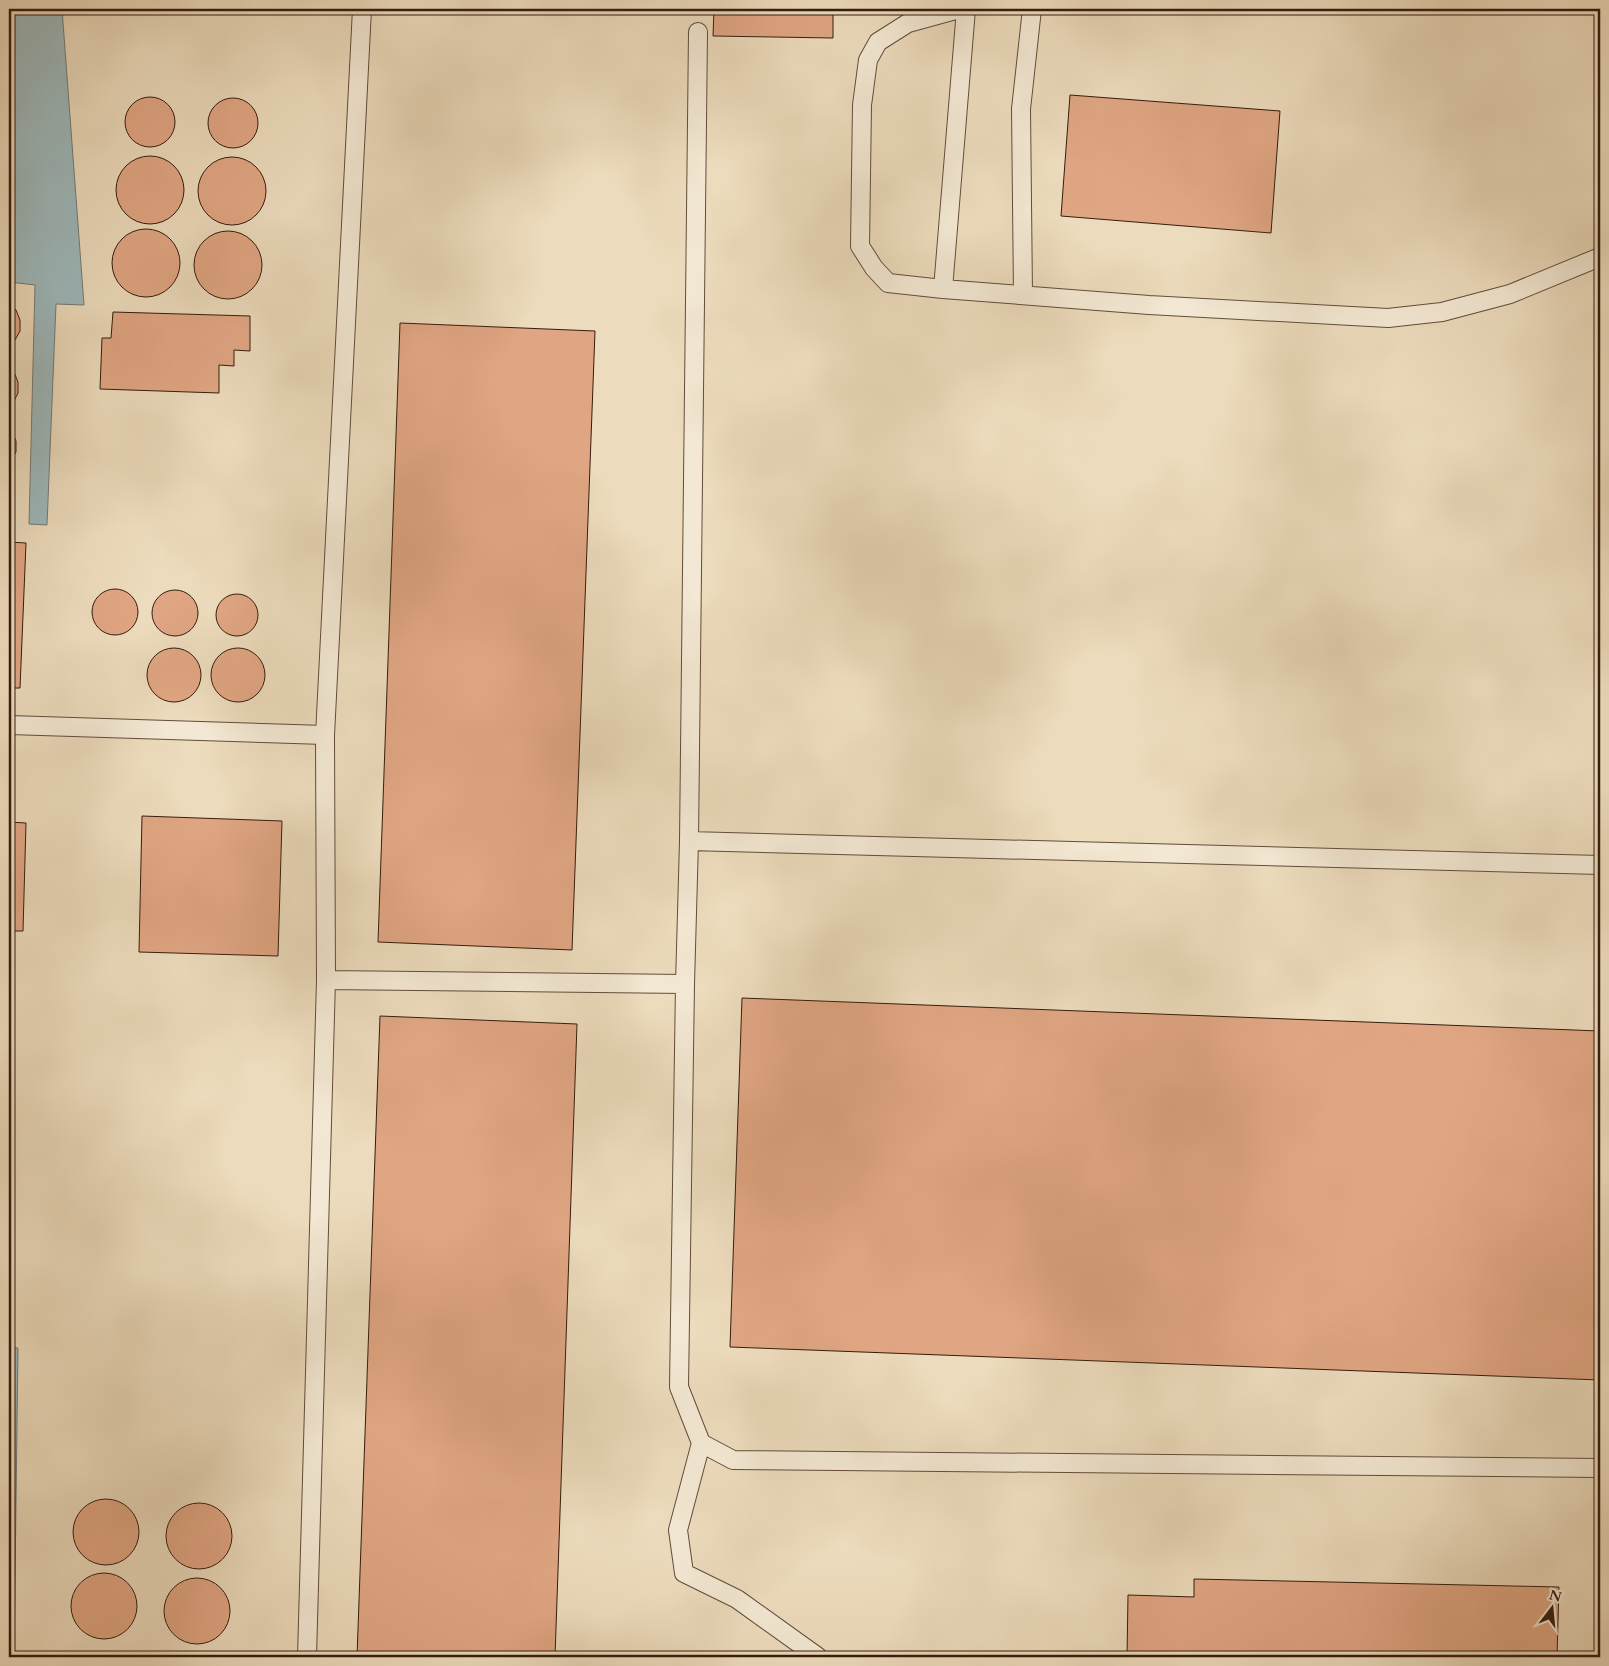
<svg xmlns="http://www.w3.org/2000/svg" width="1609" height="1666" viewBox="0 0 1609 1666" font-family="Cardo,serif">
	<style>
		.water { fill: #9db8bb; stroke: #737a76 }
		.building { fill: #e0a683; stroke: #351c0e }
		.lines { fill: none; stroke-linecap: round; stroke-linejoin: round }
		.lane-casing { stroke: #634c3a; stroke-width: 20 }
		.lane { stroke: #f3e8d3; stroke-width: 18 }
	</style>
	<rect width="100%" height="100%" fill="#ecdbbc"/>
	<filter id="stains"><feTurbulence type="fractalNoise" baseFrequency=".004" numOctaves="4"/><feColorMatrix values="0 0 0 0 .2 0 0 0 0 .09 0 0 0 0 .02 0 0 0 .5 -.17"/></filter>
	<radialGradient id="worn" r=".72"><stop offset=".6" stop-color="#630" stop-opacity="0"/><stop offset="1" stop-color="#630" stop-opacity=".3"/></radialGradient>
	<path class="water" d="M9 9H62L84 305 56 304 47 525 29 524 35 285 9 282Z
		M9 1347 18 1348 14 1657H9Z"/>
	<path class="building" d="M714 9H833V38L713 36Z
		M1070 95 1280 111 1271 233 1061 216Z
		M125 122a25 25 0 1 1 50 0a25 25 0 1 1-50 0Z
		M208 123a25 25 0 1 1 50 0a25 25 0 1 1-50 0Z
		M116 190a34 34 0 1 1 68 0a34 34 0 1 1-68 0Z
		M198 191a34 34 0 1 1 68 0a34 34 0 1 1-68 0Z
		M112 263a34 34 0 1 1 68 0a34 34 0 1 1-68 0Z
		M194 265a34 34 0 1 1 68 0a34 34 0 1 1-68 0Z
		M9 303 16 310 20 320V331L15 340 9 345Z
		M113 312 250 316V351L234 350V366L219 365V393L100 389 102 338H111Z
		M400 323 595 331 572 950 378 942Z
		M9 367 14 372 18 382V393L13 403 9 405Z
		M9 428 12 431 16 441V452L9 463Z
		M9 493 13 503 12 514 9 521Z
		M9 542 26 543 20 688H9Z
		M92 612a23 23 0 1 1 46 0a23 23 0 1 1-46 0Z
		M152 613a23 23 0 1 1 46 0a23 23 0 1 1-46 0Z
		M216 615a21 21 0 1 1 42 0a21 21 0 1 1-42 0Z
		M211 675a27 27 0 1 1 54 0a27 27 0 1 1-54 0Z
		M147 675a27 27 0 1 1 54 0a27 27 0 1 1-54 0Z
		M142 816 282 821 278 956 139 952Z
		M9 822 26 823 23 931H9Z
		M742 998 1600 1031V1380L730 1347Z
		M380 1016 577 1024 555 1657H357Z
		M73 1532a33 33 0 1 1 66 0a33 33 0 1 1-66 0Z
		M166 1536a33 33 0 1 1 66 0a33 33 0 1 1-66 0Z
		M71 1606a33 33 0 1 1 66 0a33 33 0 1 1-66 0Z
		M164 1611a33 33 0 1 1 66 0a33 33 0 1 1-66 0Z
		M1194 1579 1559 1587 1557 1657H1127L1128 1595 1194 1597Z"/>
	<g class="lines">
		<defs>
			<path id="lane" d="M966 9 943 289 1149 305 1388 318 1442 312 1510 294 1600 257
				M698 32 689 841 685 984 679 1387 701 1443 733 1460 1600 1468
				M943 289 888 283 874 268 860 246 862 105 868 60 878 42 908 23 959 9
				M1023 295 1021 109 1032 9
				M9 725 325 735
				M689 841 1600 865
				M326 980 685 984
				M701 1443 678 1530 684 1573 737 1599 818 1657
				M307 1657 326 980 325 735 362 9"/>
		</defs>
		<use href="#lane" class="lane-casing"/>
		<use href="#lane" class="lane"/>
	</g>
	<rect width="1609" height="1666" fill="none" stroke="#ecdbbc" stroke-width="30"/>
	<rect x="10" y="10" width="1589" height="1646" fill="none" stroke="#351c0e" stroke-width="2.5"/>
	<rect x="15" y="15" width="1579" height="1636" fill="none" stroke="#351c0e"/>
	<g transform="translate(1552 1608) rotate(16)" stroke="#f3e8d3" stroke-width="4" paint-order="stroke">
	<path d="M0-4L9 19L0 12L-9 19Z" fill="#351c0e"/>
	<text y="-8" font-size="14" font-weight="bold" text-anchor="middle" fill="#351c0e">N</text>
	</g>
	<rect width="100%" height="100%" filter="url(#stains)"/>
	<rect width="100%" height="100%" fill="url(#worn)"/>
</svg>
